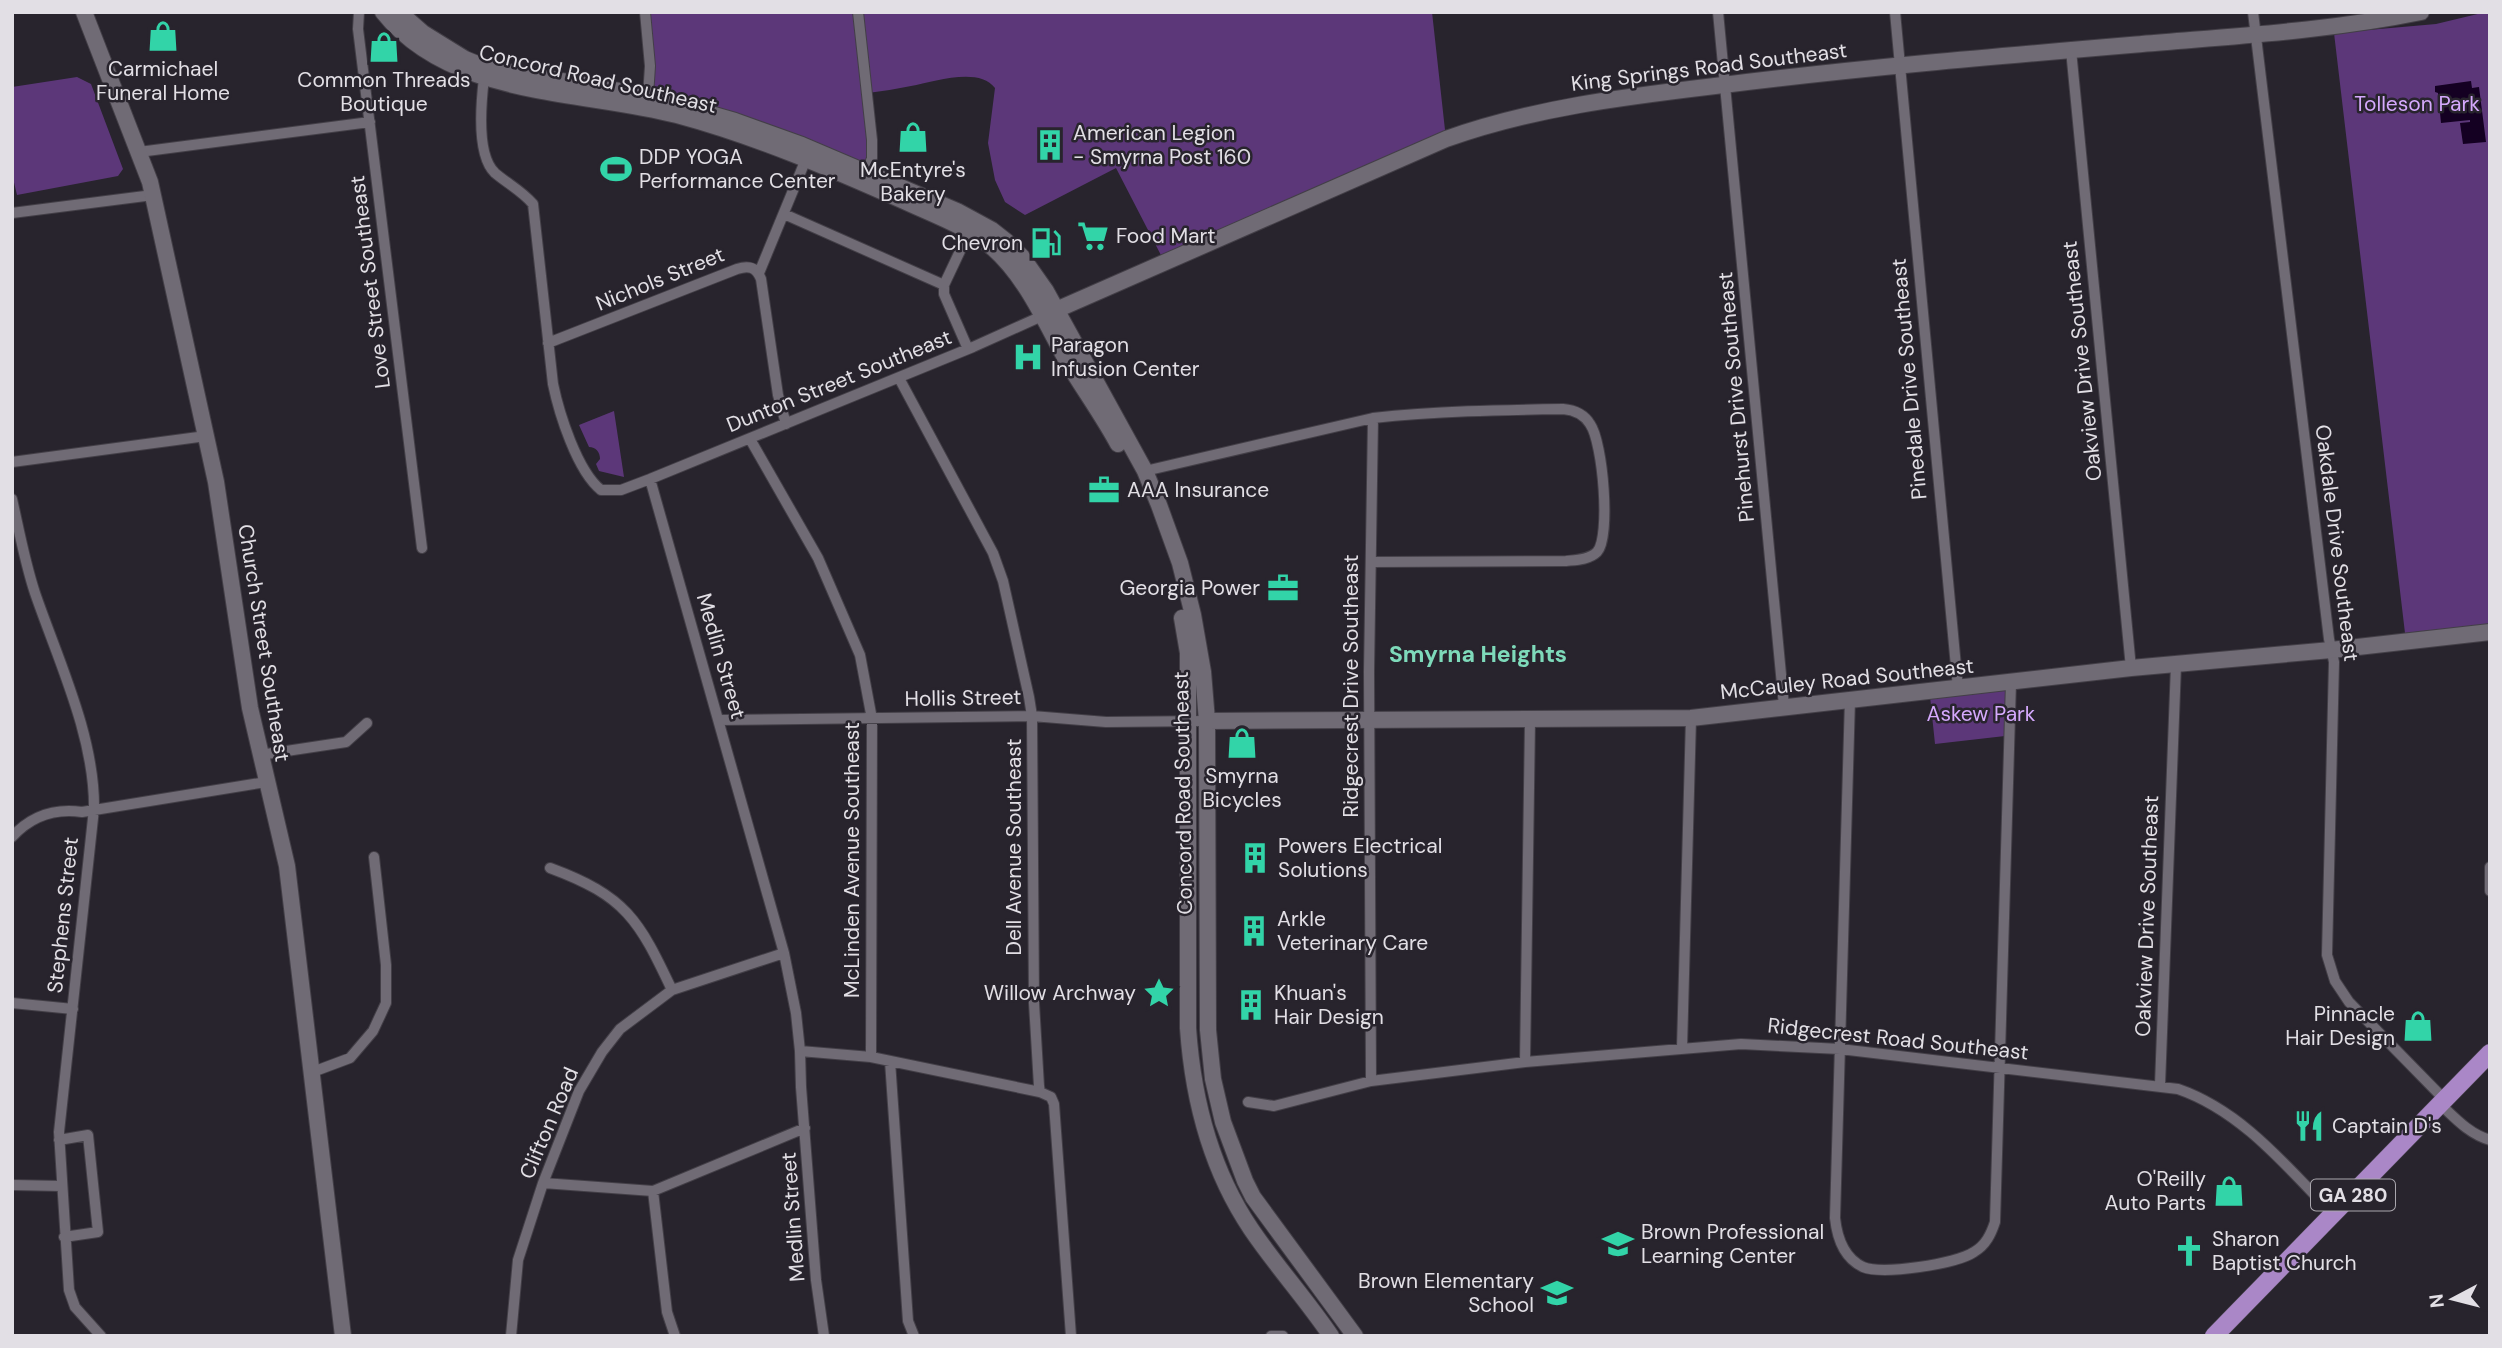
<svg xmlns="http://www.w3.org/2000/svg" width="2502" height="1348" viewBox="0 0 2502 1348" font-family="'DM Sans',sans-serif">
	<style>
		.green { fill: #5c3779 }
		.water { fill: #140022 }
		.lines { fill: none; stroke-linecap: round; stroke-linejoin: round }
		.street-casing { stroke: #433f47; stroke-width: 12 }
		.secondary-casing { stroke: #433f47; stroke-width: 18 }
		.primary-casing { stroke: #433f47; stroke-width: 19 }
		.street { stroke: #706b75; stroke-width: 10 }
		.secondary { stroke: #706b75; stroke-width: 16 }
		.primary { stroke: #aa87c7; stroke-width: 18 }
		.labels { text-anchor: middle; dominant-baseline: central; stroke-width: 5; stroke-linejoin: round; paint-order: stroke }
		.shield { fill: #28242d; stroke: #aaa7ae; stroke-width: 2 }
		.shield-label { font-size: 19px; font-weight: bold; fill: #e2dfe5 }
		.street-label { font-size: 21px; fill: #e2dfe5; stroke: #28242d }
		.poi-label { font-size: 21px; fill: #e2dfe5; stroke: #28242d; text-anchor: start }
		.park-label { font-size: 21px; fill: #d5a9fd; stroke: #28242d }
		.neighbourhood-label { font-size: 23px; font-weight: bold; fill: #7edaba; stroke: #28242d }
	</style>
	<rect width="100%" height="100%" fill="#28242d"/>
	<path class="green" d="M644 12H1432L1446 139 1164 261 1116 168 1025 215 1005 202 995 180 988 143 995 88C979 66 933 82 911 86 897 89 882 91 868 93L872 140 866 176 647 102Z
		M2486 12H2490V624L2405 633 2334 33 2436 24Z
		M77 77 91 84 123 169 118 176 17 195 12 174V87Z
		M614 411 624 477 599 471 596 464 600 459C600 452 596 447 589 447L579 425Z
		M2004 688 2006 694 2005 736 1935 744 1930 696Z"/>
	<path class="water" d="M2471 81 2472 88 2479 87 2486 142 2463 144 2460 123 2470 122V120L2441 123 2438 93 2435 92V86Z"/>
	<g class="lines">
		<defs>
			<path id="street" d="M359 12 358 29 422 548
				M645 12 650 66 648 96
				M858 12 872 140V158L867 172
				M1718 12 1784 706
				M1895 12 1958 688
				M2253 12 2329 639 2334 662 2327 955 2335 981 2349 1002 2445 1100
				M2071 50 2131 668
				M484 78C481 103 476 155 495 173 508 184 522 191 533 204L553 384C559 413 577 471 601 490H621L650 479 973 347 1042 316
				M139 152 370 122
				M12 213 153 195
				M784 214 944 285
				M759 273 806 159
				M548 343 737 269C749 265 756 267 761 279L778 395 786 424
				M968 349 944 294V285L969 232
				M899 378 993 553 1003 581 1029 697 1032 716 1034 1003 1039 1086 1040 1092 1051 1097 1054 1104 1071 1336
				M750 439 818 558 860 655 872 719 871 1057
				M12 462 206 436
				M1145 471 1373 418C1436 411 1499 410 1563 409 1574 410 1584 414 1590 424 1603 442 1611 537 1597 552 1589 560 1575 560 1566 561L1371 562
				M650 479 784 953 796 1013 800 1051 801 1087 816 1280 824 1336
				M12 499C19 530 25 563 35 593 58 660 95 737 94 809L59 1132 69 1290 75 1307 101 1336
				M1850 699 1835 1218C1837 1237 1844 1258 1863 1267 1883 1275 1956 1264 1974 1252 1986 1245 1991 1234 1995 1222L2011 682
				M720 720 1032 716 1106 722 1207 721
				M260 755 346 742 367 723
				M12 837C31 816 54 808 82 812L266 782
				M2490 867V891
				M550 868C626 896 639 920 672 990
				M12 1003 73 1009
				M1682 1048 1691 718
				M800 1051 871 1057 1040 1092
				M890 1061 908 1321 914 1336
				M1525 1062 1530 720
				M310 1073 350 1058 373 1031 386 1003V965L374 857
				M1371 1081 1369 672 1373 418
				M2160 1085 2176 665
				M1248 1102 1274 1106 1371 1081 1525 1062 1741 1044 1840 1049 2178 1089C2242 1111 2287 1167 2333 1214
				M2440 1104C2455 1118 2469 1134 2490 1140
				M59 1140 88 1135 98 1232 64 1237
				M543 1183 653 1191 805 1128
				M12 1185 61 1186
				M653 1191 667 1312 675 1336
				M511 1336 518 1260 543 1183 579 1091 602 1052 620 1029 672 990 784 953
				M1271 1336H1283"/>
			<path id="secondary" d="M84 12 150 182 216 482 250 708 287 866 343 1336
				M383 12C451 98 581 90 677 115 755 136 830 168 904 201 934 215 968 227 993 248 1027 278 1046 324 1068 363 1084 390 1103 416 1118 444
				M399 12 423 33 465 59 487 68 648 96 735 121 802 145 957 211 992 230 1006 241 1022 257 1046 291 1145 471 1159 505 1180 563 1193 615 1203 672 1207 721 1208 1030 1213 1079 1223 1122 1245 1181 1253 1197 1355 1336
				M1047 314 1446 139C1533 108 1623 97 1715 86 1857 68 2000 56 2142 44 2234 36 2329 31 2421 12
				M1182 618 1188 653V1028C1193 1100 1210 1168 1251 1229 1276 1266 1306 1299 1331 1336
				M1207 721 1691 718 2131 668 2331 650 2490 632"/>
			<path id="primary" d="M2214 1336 2490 1053"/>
		</defs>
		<use href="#street" class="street-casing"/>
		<use href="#secondary" class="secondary-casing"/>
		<use href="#primary" class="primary-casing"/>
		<use href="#street" class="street"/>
		<use href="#secondary" class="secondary"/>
		<use href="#primary" class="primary"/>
	</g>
	<defs>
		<symbol id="shop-bare" viewBox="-9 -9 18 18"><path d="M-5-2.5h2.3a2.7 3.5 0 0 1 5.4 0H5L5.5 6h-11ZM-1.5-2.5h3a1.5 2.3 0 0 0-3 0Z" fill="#32d4a8" stroke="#28242d" stroke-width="2.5" paint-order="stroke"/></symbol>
		<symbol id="building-bare" viewBox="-9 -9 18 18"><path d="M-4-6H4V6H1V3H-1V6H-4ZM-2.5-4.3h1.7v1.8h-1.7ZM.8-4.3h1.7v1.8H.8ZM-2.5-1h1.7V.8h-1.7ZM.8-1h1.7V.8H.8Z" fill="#32d4a8" stroke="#28242d" stroke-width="2.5" paint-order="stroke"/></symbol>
		<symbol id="stadium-bare" viewBox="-9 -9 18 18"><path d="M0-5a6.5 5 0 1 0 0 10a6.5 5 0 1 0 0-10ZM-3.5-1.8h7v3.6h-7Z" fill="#32d4a8" stroke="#28242d" stroke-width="2.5" paint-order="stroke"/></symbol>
		<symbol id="supermarket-bare" viewBox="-9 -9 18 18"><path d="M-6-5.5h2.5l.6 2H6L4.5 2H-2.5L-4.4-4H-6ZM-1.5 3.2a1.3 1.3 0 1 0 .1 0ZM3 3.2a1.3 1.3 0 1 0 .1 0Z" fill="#32d4a8" stroke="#28242d" stroke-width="2.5" paint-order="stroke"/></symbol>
		<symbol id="fuel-bare" viewBox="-9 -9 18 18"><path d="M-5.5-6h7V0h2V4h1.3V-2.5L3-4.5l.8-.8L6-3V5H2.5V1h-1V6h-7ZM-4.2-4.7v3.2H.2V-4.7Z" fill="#32d4a8" stroke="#28242d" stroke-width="2.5" paint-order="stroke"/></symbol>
		<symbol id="hospital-bare" viewBox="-9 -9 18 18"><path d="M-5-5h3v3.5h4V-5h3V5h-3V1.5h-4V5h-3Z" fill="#32d4a8" stroke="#28242d" stroke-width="2.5" paint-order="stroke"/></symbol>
		<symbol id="office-bare" viewBox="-9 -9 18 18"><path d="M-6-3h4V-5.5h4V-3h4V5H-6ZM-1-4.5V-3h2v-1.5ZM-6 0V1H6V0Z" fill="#32d4a8" stroke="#28242d" stroke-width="2.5" paint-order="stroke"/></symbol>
		<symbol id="sight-bare" viewBox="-9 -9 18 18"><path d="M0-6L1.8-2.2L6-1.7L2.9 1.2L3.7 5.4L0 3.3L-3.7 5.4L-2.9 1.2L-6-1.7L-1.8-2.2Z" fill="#32d4a8" stroke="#28242d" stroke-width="2.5" paint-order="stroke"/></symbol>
		<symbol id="restaurant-bare" viewBox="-9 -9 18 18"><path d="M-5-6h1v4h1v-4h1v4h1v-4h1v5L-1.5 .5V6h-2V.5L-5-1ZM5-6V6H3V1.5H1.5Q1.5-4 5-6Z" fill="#32d4a8" stroke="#28242d" stroke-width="2.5" paint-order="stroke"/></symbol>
		<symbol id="school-bare" viewBox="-9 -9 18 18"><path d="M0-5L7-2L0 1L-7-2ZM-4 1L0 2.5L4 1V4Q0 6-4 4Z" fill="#32d4a8" stroke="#28242d" stroke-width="2.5" paint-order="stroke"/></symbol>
		<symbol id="church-bare" viewBox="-9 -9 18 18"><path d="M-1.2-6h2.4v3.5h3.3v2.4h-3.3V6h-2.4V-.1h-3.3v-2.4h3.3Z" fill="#32d4a8" stroke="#28242d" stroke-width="2.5" paint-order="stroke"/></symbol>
	</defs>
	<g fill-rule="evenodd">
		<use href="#shop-bare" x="141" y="14" width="44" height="44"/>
		<use href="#shop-bare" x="362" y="25" width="44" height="44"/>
		<use href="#shop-bare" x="891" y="115" width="44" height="44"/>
		<use href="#building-bare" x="1028" y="123" width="44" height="44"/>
		<use href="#stadium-bare" x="594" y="147" width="44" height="44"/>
		<use href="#supermarket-bare" x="1071" y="214" width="44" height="44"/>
		<use href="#fuel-bare" x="1024" y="221" width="44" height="44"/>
		<use href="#hospital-bare" x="1006" y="335" width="44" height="44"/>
		<use href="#office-bare" x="1082" y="468" width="44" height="44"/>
		<use href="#office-bare" x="1261" y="566" width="44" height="44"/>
		<use href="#shop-bare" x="1220" y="721" width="44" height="44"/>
		<use href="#building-bare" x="1233" y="836" width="44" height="44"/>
		<use href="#building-bare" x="1232" y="909" width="44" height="44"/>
		<use href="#sight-bare" x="1137" y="971" width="44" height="44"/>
		<use href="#building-bare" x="1229" y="983" width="44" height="44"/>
		<use href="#shop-bare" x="2396" y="1004" width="44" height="44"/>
		<use href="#restaurant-bare" x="2287" y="1104" width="44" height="44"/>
		<use href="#shop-bare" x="2207" y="1169" width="44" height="44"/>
		<use href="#school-bare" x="1596" y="1222" width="44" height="44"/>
		<use href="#church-bare" x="2167" y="1229" width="44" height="44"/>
		<use href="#school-bare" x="1535" y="1271" width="44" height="44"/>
	</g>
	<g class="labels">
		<rect class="shield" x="2311" y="1179.5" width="84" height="31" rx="5"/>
		<g class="shield-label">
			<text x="2353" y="1195">GA 280</text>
		</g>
		<g class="street-label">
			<text transform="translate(1709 67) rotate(-7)">King Springs Road Southeast</text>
			<text transform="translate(598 79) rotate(13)">Concord Road Southeast</text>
			<text transform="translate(660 279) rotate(-22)">Nichols Street</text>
			<text transform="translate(370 282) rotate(-97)">Love Street Southeast</text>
			<text transform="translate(2082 361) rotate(-96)">Oakview Drive Southeast</text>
			<text transform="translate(1909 379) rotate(-95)">Pinedale Drive Southeast</text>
			<text transform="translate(839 381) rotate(-22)">Dunton Street Southeast</text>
			<text transform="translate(1736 397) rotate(-95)">Pinehurst Drive Southeast</text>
			<text transform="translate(2337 543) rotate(83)">Oakdale Drive Southeast</text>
			<text transform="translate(264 643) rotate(81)">Church Street Southeast</text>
			<text transform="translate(721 656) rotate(74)">Medlin Street</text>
			<text transform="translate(1847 679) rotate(-6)">McCauley Road Southeast</text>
			<text transform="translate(1351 686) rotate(-90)">Ridgecrest Drive Southeast</text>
			<text transform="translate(963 698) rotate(-1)">Hollis Street</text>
			<text transform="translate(1183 793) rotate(-91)">Concord Road Southeast</text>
			<text transform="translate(1014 847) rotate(-90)">Dell Avenue Southeast</text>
			<text transform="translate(852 860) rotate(-90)">McLinden Avenue Southeast</text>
			<text transform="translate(63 915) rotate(-84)">Stephens Street</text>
			<text transform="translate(2147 916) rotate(-88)">Oakview Drive Southeast</text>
			<text transform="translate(1898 1039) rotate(6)">Ridgecrest Road Southeast</text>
			<text transform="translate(549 1123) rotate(-67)">Clifton Road</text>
			<text transform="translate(793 1217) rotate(-94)">Medlin Street</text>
		</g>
		<g class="poi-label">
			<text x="163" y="69" text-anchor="middle">Carmichael<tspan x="163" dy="24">Funeral Home</tspan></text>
			<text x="384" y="80" text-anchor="middle">Common Threads<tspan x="384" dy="24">Boutique</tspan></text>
			<text x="1073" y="133">American Legion<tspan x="1073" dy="24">- Smyrna Post 160</tspan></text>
			<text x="639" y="157">DDP YOGA<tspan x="639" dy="24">Performance Center</tspan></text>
			<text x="913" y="170" text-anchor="middle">McEntyre's<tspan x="913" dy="24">Bakery</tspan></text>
			<text x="1116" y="236">Food Mart</text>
			<text x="1023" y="243" text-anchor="end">Chevron</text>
			<text x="1051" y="345">Paragon<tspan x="1051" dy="24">Infusion Center</tspan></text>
			<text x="1127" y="490">AAA Insurance</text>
			<text x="1260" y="588" text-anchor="end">Georgia Power</text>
			<text x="1242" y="776" text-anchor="middle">Smyrna<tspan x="1242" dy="24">Bicycles</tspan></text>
			<text x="1278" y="846">Powers Electrical<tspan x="1278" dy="24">Solutions</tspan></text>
			<text x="1277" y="919">Arkle<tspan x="1277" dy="24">Veterinary Care</tspan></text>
			<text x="1136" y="993" text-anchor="end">Willow Archway</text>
			<text x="1274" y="993">Khuan's<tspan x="1274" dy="24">Hair Design</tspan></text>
			<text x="2395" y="1014" text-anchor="end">Pinnacle<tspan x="2395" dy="24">Hair Design</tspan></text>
			<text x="2332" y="1126">Captain D's</text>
			<text x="2206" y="1179" text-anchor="end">O'Reilly<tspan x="2206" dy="24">Auto Parts</tspan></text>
			<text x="1641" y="1232">Brown Professional<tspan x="1641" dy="24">Learning Center</tspan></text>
			<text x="2212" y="1239">Sharon<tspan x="2212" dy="24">Baptist Church</tspan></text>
			<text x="1534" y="1281" text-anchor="end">Brown Elementary<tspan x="1534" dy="24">School</tspan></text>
		</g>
		<g class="park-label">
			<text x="2417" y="104">Tolleson Park</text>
			<text x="1981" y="714">Askew Park</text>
		</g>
		<g class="neighbourhood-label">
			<text x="1478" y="654">Smyrna Heights</text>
		</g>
	</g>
	<rect width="2502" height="1348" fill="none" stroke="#e2dfe5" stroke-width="28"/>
	<g transform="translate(2453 1299) rotate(263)" stroke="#28242d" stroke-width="5" paint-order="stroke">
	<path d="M0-5L12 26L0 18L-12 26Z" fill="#e2dfe5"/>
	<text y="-10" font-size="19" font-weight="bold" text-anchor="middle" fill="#e2dfe5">N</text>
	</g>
</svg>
